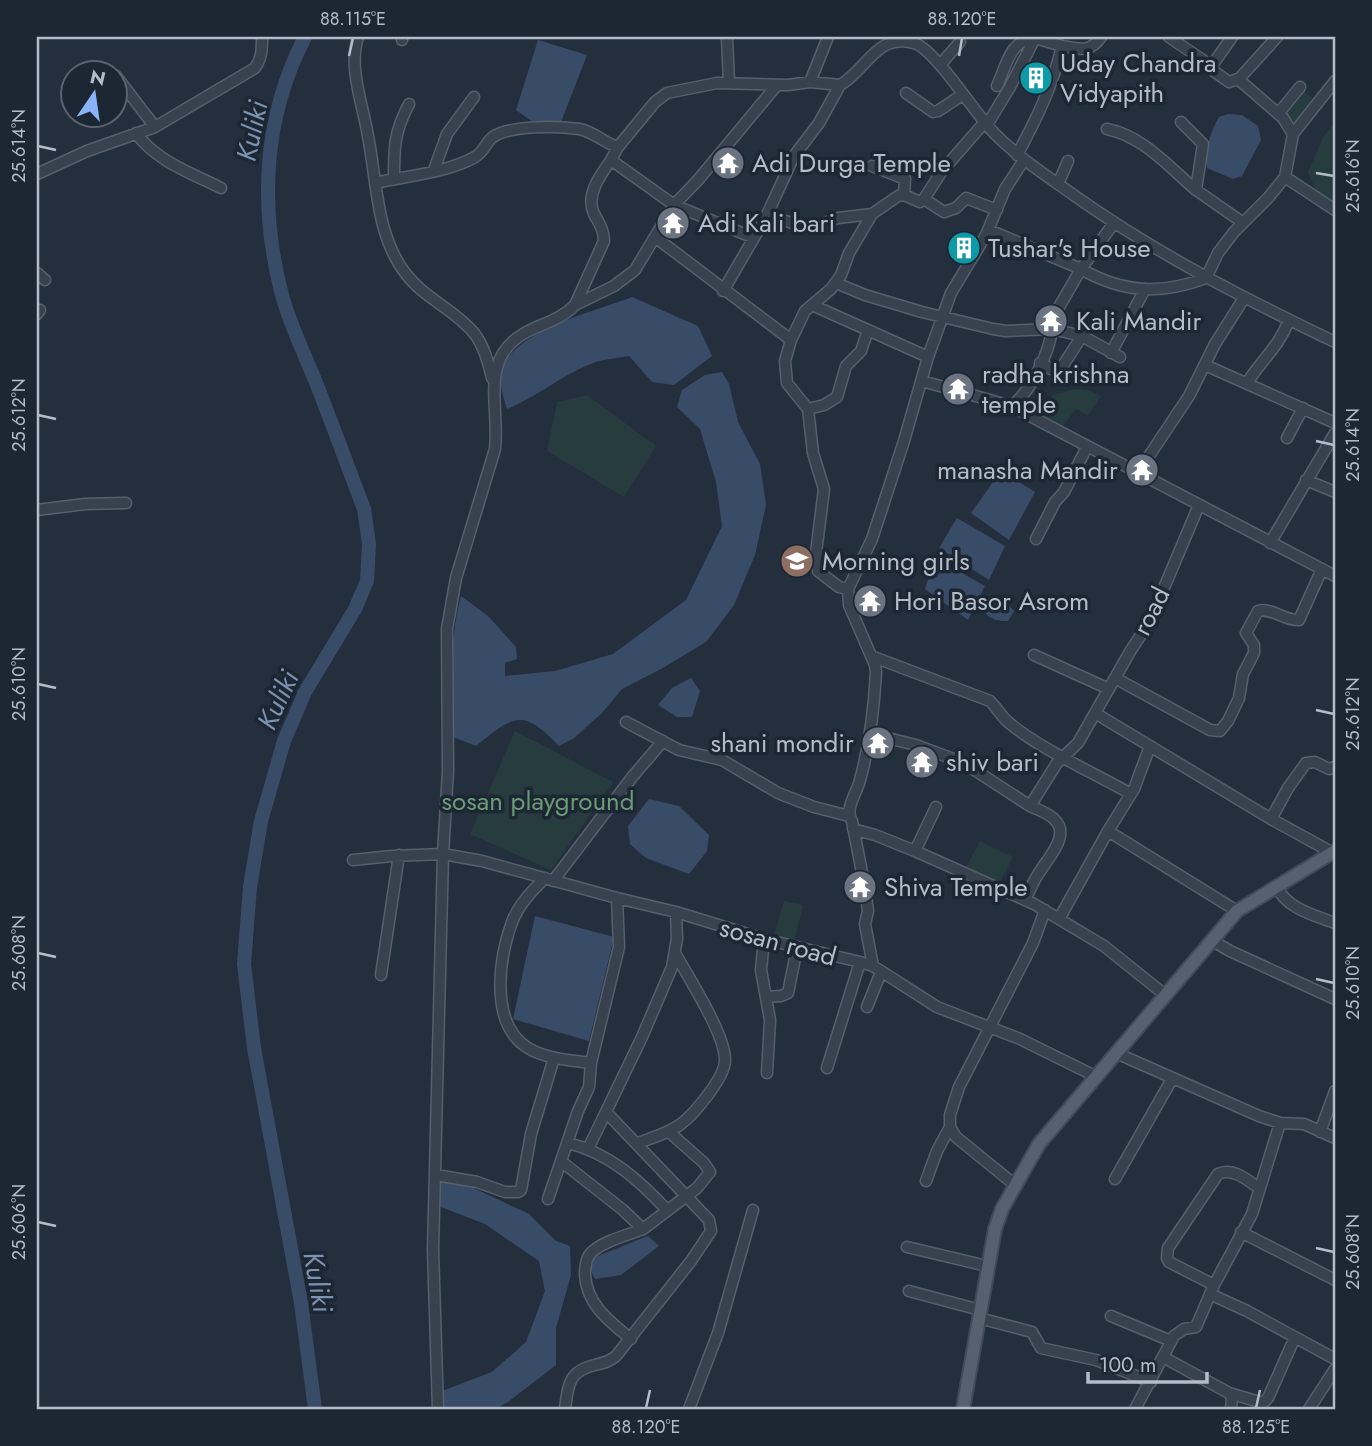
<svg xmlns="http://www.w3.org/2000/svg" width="1372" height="1446" viewBox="0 0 1372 1446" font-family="Jost,sans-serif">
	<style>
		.green { fill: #263c3f }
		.water { fill: #394c67 }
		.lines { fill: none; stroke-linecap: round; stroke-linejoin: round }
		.river { stroke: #394c67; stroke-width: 14 }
		.minor-casing { stroke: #565f6c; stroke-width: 13 }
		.major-casing { stroke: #414a57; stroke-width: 16 }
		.minor { stroke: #38414e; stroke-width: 10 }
		.major { stroke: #56606e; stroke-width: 12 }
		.ticks { fill: none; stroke: #b4bcc9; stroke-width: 2.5 }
		.labels { text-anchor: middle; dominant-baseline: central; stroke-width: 7; stroke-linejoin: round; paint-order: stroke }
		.poi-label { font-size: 26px; fill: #b4bcc9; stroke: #1d2633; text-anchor: start }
		.street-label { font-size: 26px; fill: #b4bcc9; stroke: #1d2633 }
		.park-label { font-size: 26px; fill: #6b9a76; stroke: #1d2633 }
		.water-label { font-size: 28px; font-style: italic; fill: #7c92b1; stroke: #1d2633 }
		.neatline { fill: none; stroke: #b4bcc9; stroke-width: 2.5 }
		.ticks-label { font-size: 18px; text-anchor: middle; fill: #b4bcc9 }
	</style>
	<rect width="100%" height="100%" fill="#242f3e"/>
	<path class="green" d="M1301 90 1317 101 1296 124 1284 112Z
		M1335 122V204L1315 189 1308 172 1323 137Z
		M1075 389 1089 390 1101 396 1088 415 1076 409 1062 427 1039 412 1052 395Z
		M587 395 656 446 624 497 547 451 557 402Z
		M515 731 613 782 551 870 470 834Z
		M980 841 1013 857 1000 882 966 867Z
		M784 901 803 905 794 943 773 939Z"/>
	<path class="water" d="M538 40 587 55 561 122 537 125 516 110Z
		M1228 114 1242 115 1258 126 1261 140 1242 176 1233 179 1207 168C1205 149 1210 133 1219 117Z
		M632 297 698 326 712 356 674 385 652 382 629 356C618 358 606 359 596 362 564 373 539 396 507 409 503 397 499 384 502 371 512 330 597 311 632 297Z
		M722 372 729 384 738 422 760 464 766 505 755 555 734 605 706 642 661 669 622 689 602 713 574 738 559 746C523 708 514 715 476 746L453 737C451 690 449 641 461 596L488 616 516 647 517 659 505 663V676L555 671 613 654 686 600 722 526 716 482 700 429 677 407 682 390 705 375Z
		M1001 471 1035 492 1009 540 971 513Z
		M957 518 1005 546 989 580 939 548Z
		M935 558 985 586 968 620 925 589Z
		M1001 598 1014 611 1008 621C997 621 992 620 985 613V607L994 599Z
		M691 678 700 691 692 717H677L658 705 672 688Z
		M649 799 679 806 709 835 707 851 689 874 646 858 630 844 628 826Z
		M535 916 614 937 589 1041 513 1019Z
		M439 1180 467 1185 529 1214 556 1241 570 1246 571 1275 556 1328V1365L508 1402 495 1409H443L442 1391 492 1372 526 1342 545 1291 539 1261 485 1224 436 1205Z
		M648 1236 659 1246 621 1275 595 1279 591 1271V1260L595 1257Z"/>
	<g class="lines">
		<path class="river" d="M305 37C263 118 259 207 282 295 290 325 305 355 317 385 333 426 348 467 364 509L369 544 367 581 355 609 305 692 284 741 261 821 250 887 244 964 254 1048 301 1303 315 1409"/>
		<defs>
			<path id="minor" d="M358 37C348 68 363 105 368 136 377 182 376 236 406 274 424 298 455 310 474 333 484 346 488 362 492 378
				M727 37 729 83
				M1032 37 1062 46
				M1169 37 1210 65 1212 70 1229 82 1238 79 1283 118 1293 134
				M402 40V37
				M940 65 960 42
				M1211 67 1232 37
				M116 76 155 127
				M1238 80 1277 37
				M810 82 828 37
				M997 86C1006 67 1009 43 1031 38
				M906 93 933 112 938 111 962 95
				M1278 114 1300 87
				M1181 122 1203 144 1196 190 1242 222
				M984 123 942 171 924 199 944 212 956 208 966 198 997 210
				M987 125 1010 87 1035 38
				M1107 129C1143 136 1169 167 1196 190
				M136 133C156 161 191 173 221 188
				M618 147 611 160 674 205 754 238
				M1017 155C1036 120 1053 85 1062 46 1080 49 1090 53 1101 37
				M872 166 905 179 904 195
				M434 170 447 134 474 97
				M37 174 87 151 155 127 255 68C262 58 262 49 262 37
				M1285 177 1335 210
				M394 179C394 148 394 132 409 104
				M375 183C407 176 446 173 475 157 484 152 486 142 493 137 511 125 558 126 579 129 595 132 604 143 618 147L655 102 667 93 717 83 788 85 810 82 840 85C866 71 877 32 914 43 936 50 975 114 995 134 1019 158 1047 176 1075 196 1157 254 1245 299 1335 342
				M1058 184 1068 161
				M765 219 794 156 819 123 840 85
				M989 230 1081 269 1113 224
				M655 237 791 340 785 361 787 383 808 409 813 453 824 489 816 553 818 571 839 587 848 589
				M37 273 45 280
				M836 283 865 295 922 312 993 329 1006 331 1052 329C1050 351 1030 394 1011 406
				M723 291 765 219 771 217 811 228 838 218 872 214
				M575 305 614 286 635 270 674 205 698 180 777 85
				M812 305 831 289 841 275 849 253 872 214 898 196 904 195 920 202 924 199
				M37 314 40 310
				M1082 336 1120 357
				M791 340 805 311 812 305 928 357
				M1111 353 1145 289
				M1040 363 1051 369 1060 370 1082 336 1052 329 1059 307 1081 269C1123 293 1161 295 1206 278L1218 253 1234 232 1269 197 1285 177 1293 134 1335 81
				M1205 365 1335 423
				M922 381 1011 406 1335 576
				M1247 383C1262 359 1279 347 1289 320
				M808 409 824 405 837 397 846 366 861 351 868 330
				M1287 438 1303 408
				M1137 474 1189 396 1215 344 1244 298
				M1306 480 1335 492
				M1199 505 1150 621 1131 650 1095 713 1271 819 1333 853
				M37 510 85 504 126 503
				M1036 539 1055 502 1064 492 1087 447
				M1270 543 1335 433
				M1034 655 1109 689
				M871 656 990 701C997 708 1001 716 1008 722 1040 749 1094 773 1131 794
				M1115 678 1210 730 1220 731 1228 721 1239 698 1243 674 1254 653V645L1246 633 1258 611C1272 607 1284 621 1299 620L1322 569
				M626 722 679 750 722 760 778 793 814 807 849 816
				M871 734 916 745 964 763 1030 806 1057 763 1078 743 1095 713
				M1271 819 1288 788 1306 763 1315 762 1329 769 1335 767
				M853 829 875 835 915 851 1034 904 1104 946 1164 994
				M1108 831 1237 911
				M915 851 936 807
				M353 860 392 856 443 854 482 861 617 898 676 912 764 939 860 962 873 966 937 1007 1020 1039 1095 1076
				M545 878C532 891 519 904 512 922 499 958 489 1024 528 1048 546 1059 570 1060 591 1063L589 1087 578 1111 548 1199
				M553 881 633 776 663 741
				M1277 887C1287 909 1314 915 1335 923
				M1025 900C1030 890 1034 879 1041 870 1049 857 1070 835 1055 820 1049 813 1038 810 1030 806
				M1059 919 1108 831 1134 789 1150 746
				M764 939 761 970 770 1020 767 1073
				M1211 940 1230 951 1335 999
				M873 966 865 924 868 911 865 888 852 821C844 809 857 793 860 780 870 744 874 709 876 672L875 665 849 605 848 589 872 539 904 441 928 357 951 293 986 235 1005 189 1024 160
				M381 975 399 855
				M766 997 781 996 788 993 797 948
				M867 1007 881 972
				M1116 1053 1259 1116 1280 1123 1304 1124 1335 1138
				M591 1063 619 947 617 898
				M827 1068 860 962
				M1320 1132 1335 1091
				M568 1143C609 1153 639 1180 667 1210
				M638 1143C651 1138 666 1134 678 1126 692 1117 724 1079 725 1061 726 1035 688 977 675 953
				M588 1149 642 1037 672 967 677 939 676 912
				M562 1162 623 1210 643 1229 697 1188 710 1172 704 1163 669 1132
				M436 1175 477 1182 505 1192H518L521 1190 531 1134 554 1058
				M1115 1179 1172 1079
				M926 1181 937 1151 950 1127
				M1015 1185 956 1137 950 1127V1115L959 1087 1033 943 1045 910
				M1241 1232 1335 1280
				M907 1247 987 1266
				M1214 1285 1169 1262 1167 1258 1168 1248 1218 1174C1233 1167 1247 1180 1259 1188
				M909 1291 980 1310
				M1210 1294 1247 1311 1335 1359
				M1111 1316 1171 1341
				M979 1318 1032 1332 1041 1348 1096 1360 1151 1382
				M631 1339C609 1321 587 1305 585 1275 585 1266 586 1256 593 1251 606 1240 628 1235 643 1229
				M1163 1357 1229 1393 1232 1398 1231 1409
				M1229 1393 1263 1403 1268 1398 1295 1337
				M438 1409 433 1250 443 854 448 771 447 629 456 578 495 449C500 408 479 360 523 334 540 324 561 320 575 305L604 241C604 230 599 223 594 214 585 195 601 174 611 160
				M565 1409C568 1386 568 1371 595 1365 603 1363 609 1362 616 1356L691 1261 711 1231 709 1220 606 1112
				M689 1409 718 1333 753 1210
				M1135 1409 1174 1336 1184 1329 1196 1327 1214 1285 1252 1214 1280 1123
				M1309 1409 1335 1369"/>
			<path id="major" d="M963 1409 995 1229 1002 1209 1039 1144 1237 911 1335 851"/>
		</defs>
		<use href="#minor" class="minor-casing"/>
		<use href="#major" class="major-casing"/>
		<use href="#minor" class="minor"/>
		<use href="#major" class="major"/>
	</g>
	<path class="ticks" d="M349 56 353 38M959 56 962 38M38 146 56 150M1316 173 1334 176M38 415 56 419M1316 441 1334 445M38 684 56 688M1316 710 1334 714M38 953 56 957M1316 979 1334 983M38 1222 56 1226M1316 1248 1334 1252M646 1408 650 1390M1256 1408 1260 1390"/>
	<defs>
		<symbol id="building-disc" viewBox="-11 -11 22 22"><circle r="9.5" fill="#0f9aa8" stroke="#1d2633"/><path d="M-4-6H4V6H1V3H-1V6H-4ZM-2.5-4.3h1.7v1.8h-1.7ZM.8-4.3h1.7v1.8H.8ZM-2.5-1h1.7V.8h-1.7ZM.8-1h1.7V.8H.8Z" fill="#fff"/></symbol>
		<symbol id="temple-disc" viewBox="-11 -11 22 22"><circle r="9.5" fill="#6b7280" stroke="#1d2633"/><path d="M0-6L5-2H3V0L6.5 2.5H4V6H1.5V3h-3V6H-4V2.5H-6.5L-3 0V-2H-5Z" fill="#fff"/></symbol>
		<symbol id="school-disc" viewBox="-11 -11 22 22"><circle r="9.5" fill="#8d6e63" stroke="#1d2633"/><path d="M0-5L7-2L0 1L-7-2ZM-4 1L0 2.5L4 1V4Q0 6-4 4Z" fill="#fff"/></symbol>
	</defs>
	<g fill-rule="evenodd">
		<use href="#building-disc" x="1017" y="59" width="38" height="38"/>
		<use href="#temple-disc" x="709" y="144" width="38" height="38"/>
		<use href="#temple-disc" x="654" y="204" width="38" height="38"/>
		<use href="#building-disc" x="945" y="229" width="38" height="38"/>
		<use href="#temple-disc" x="1032" y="302" width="38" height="38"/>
		<use href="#temple-disc" x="939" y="370" width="38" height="38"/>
		<use href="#temple-disc" x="1123" y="451" width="38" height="38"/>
		<use href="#school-disc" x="778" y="542" width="38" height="38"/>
		<use href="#temple-disc" x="851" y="582" width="38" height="38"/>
		<use href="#temple-disc" x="859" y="724" width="38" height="38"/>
		<use href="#temple-disc" x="903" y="743" width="38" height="38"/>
		<use href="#temple-disc" x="841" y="868" width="38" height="38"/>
	</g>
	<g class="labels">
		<g class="poi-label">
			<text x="1060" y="63">Uday Chandra<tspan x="1060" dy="30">Vidyapith</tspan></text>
			<text x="752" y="163">Adi Durga Temple</text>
			<text x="698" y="223">Adi Kali bari</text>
			<text x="988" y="248">Tushar's House</text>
			<text x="1076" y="321">Kali Mandir</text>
			<text x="982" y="374">radha krishna<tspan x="982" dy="30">temple</tspan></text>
			<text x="1118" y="470" text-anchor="end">manasha Mandir</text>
			<text x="822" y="561">Morning girls</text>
			<text x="894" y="601">Hori Basor Asrom</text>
			<text x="854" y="743" text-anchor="end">shani mondir</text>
			<text x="946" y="762">shiv bari</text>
			<text x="884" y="887">Shiva Temple</text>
		</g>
		<g class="street-label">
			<text transform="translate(1151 611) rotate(-63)">road</text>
			<text transform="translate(778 942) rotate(15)">sosan road</text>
		</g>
		<g class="park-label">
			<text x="538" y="801">sosan playground</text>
		</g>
		<g class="water-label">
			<text transform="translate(252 131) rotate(-78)">Kuliki</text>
			<text transform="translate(278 700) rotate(-65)">Kuliki</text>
			<text transform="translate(318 1282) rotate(80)">Kuliki</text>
		</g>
	</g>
	<rect width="1372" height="1446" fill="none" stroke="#1d2633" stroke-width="77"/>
	<g transform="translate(94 94) rotate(13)"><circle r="33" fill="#1d2633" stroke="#59626f" stroke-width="2"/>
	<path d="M0-5L12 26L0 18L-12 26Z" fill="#8ab4f8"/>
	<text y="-10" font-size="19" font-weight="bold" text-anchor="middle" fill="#b4bcc9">N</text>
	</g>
	<path d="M1088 1372v10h119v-10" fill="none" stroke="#b4bcc9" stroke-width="3.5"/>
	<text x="1099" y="1372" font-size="21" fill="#b4bcc9" stroke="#1d2633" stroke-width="5" paint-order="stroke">100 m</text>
	<rect x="38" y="38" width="1296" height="1370" class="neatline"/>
	<g class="ticks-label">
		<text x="353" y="25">88.115°E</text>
		<text x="962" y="25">88.120°E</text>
		<text transform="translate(19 146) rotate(-90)" y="6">25.614°N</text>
		<text transform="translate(1353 176) rotate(-90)" y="6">25.616°N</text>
		<text transform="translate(19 415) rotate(-90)" y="6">25.612°N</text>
		<text transform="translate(1353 445) rotate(-90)" y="6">25.614°N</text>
		<text transform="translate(19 684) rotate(-90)" y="6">25.610°N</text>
		<text transform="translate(1353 714) rotate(-90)" y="6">25.612°N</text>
		<text transform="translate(19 953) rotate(-90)" y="6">25.608°N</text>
		<text transform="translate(1353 983) rotate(-90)" y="6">25.610°N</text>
		<text transform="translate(19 1222) rotate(-90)" y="6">25.606°N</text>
		<text transform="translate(1353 1252) rotate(-90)" y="6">25.608°N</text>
		<text x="646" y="1433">88.120°E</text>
		<text x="1256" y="1433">88.125°E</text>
	</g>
</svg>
